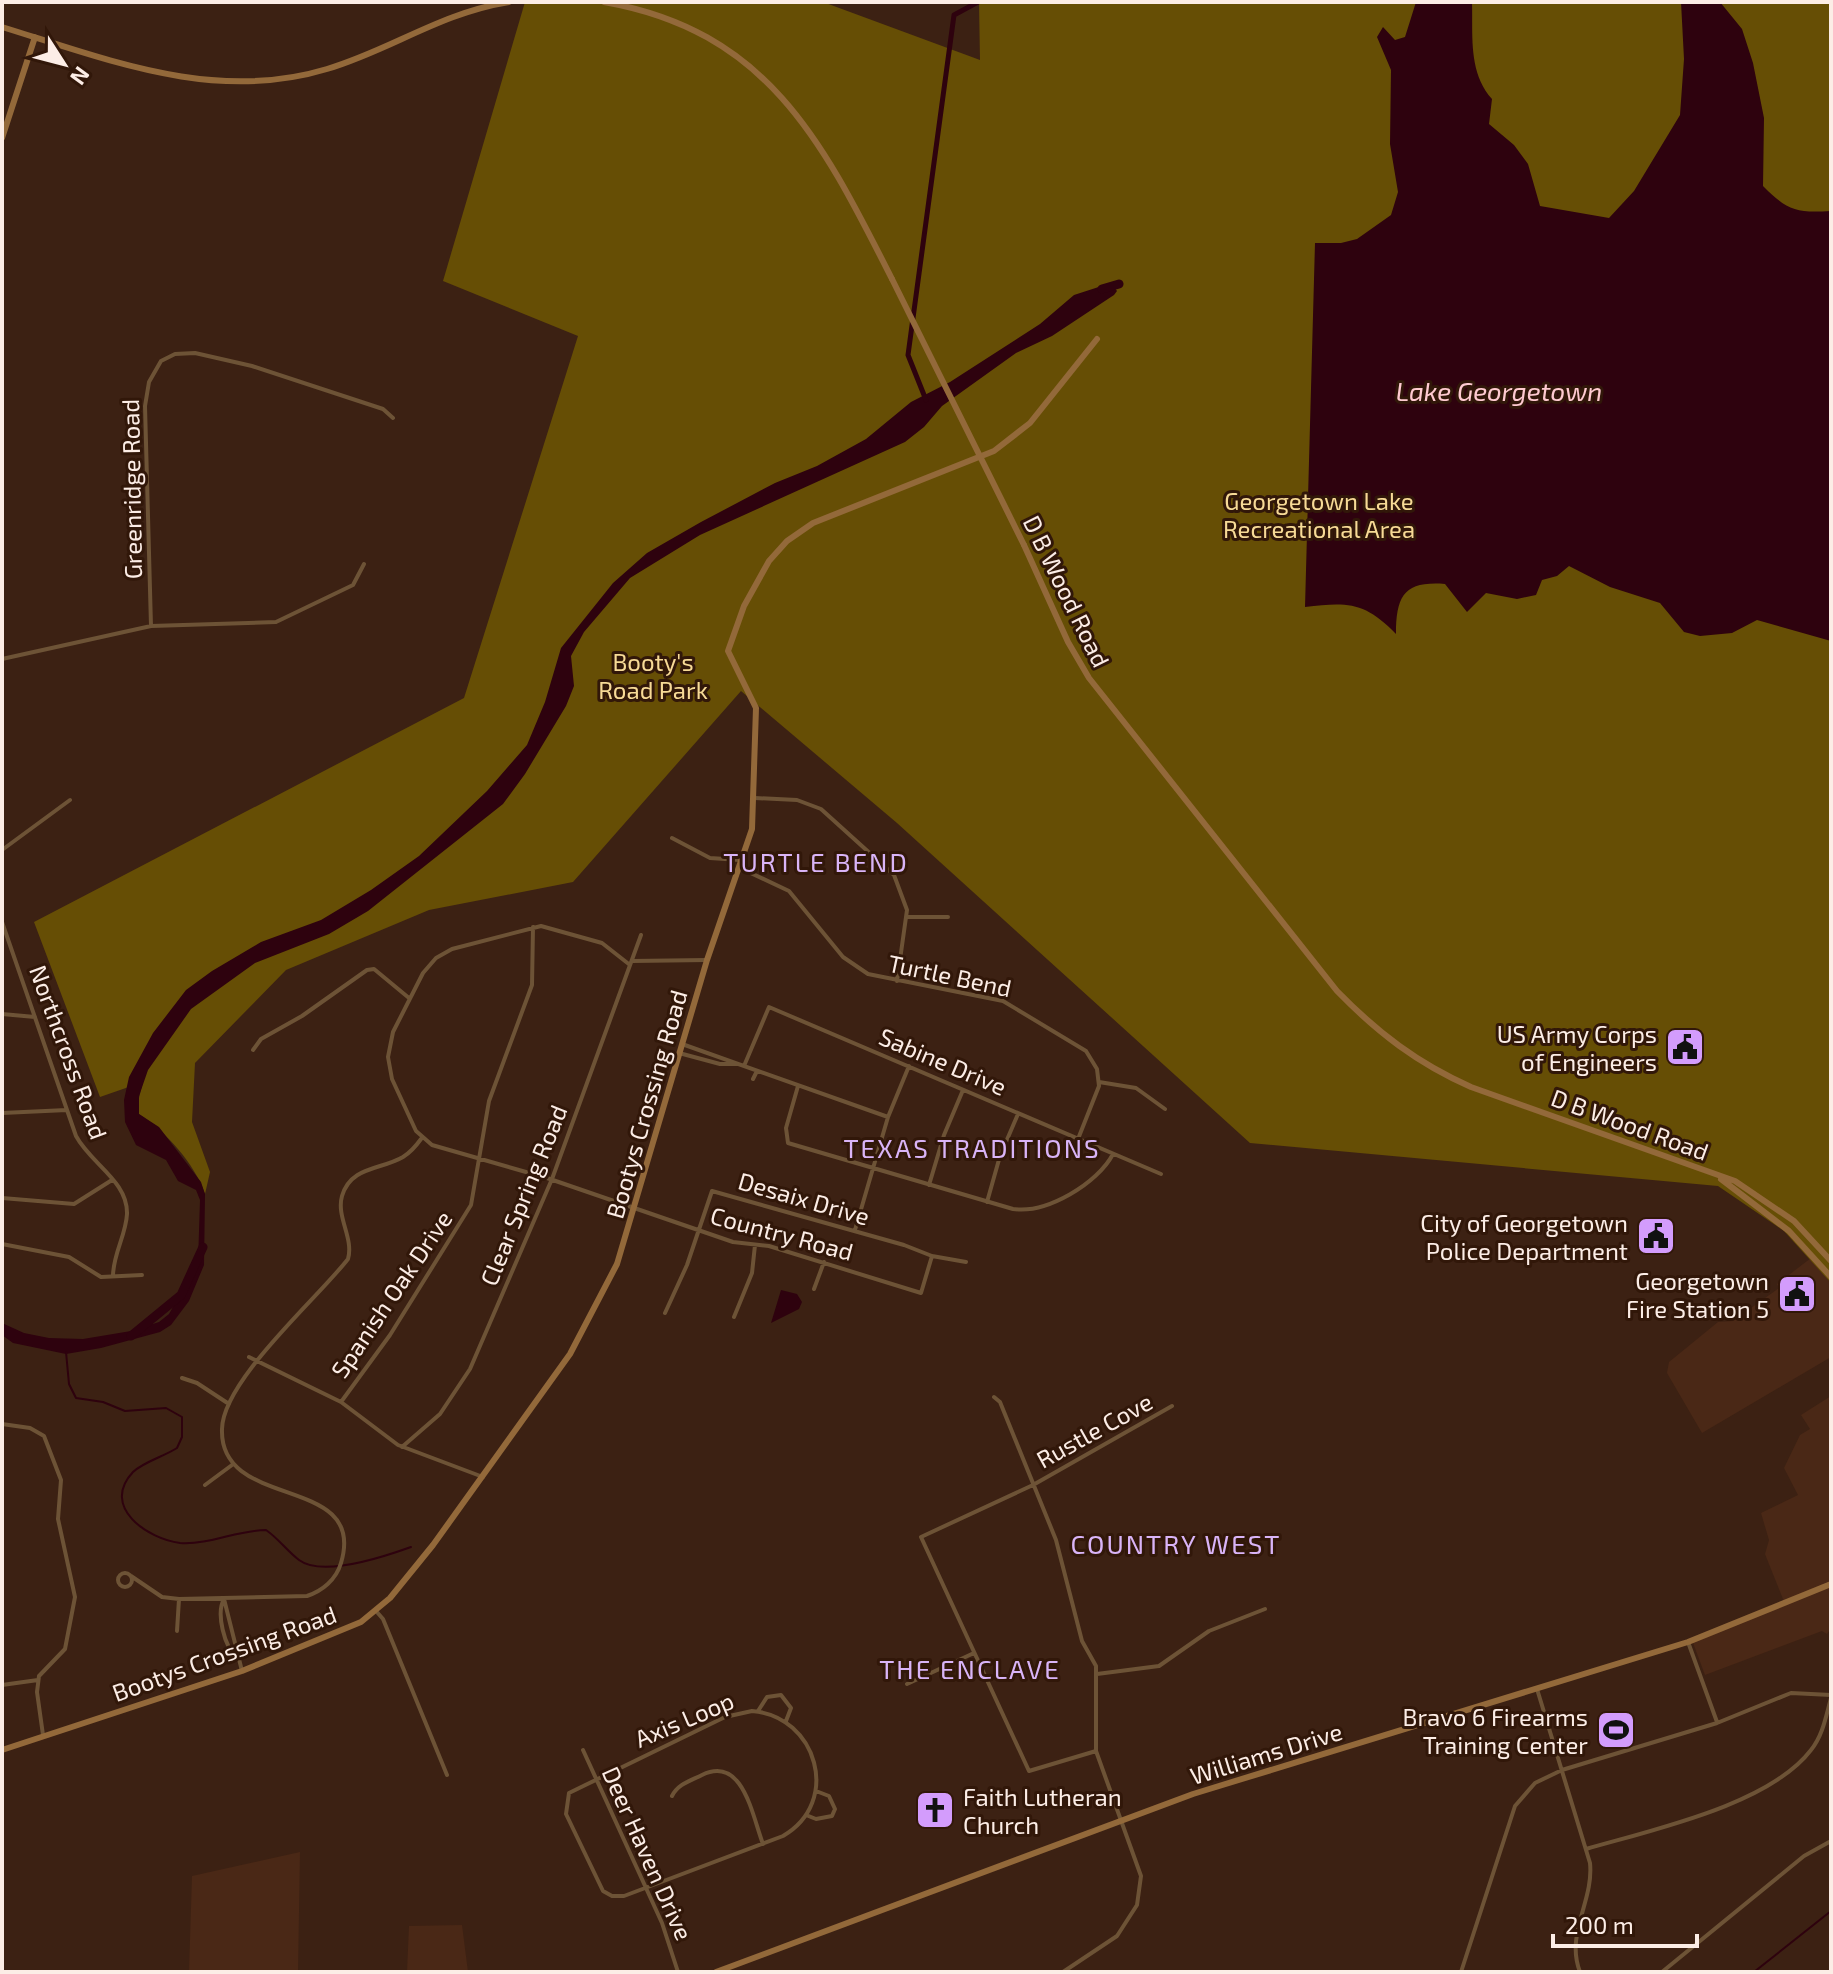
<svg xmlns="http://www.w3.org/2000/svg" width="1833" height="1974" viewBox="0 0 1833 1974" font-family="'Exo 2',sans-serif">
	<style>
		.built { fill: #4a2816 }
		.green { fill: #664e05 }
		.water { fill: #2e020e }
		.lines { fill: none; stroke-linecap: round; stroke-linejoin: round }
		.stream { stroke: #2e020e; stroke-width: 2 }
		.canal { stroke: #2e020e; stroke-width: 5 }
		.river { stroke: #2e020e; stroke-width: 9 }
		.street { stroke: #6d5336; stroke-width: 4 }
		.secondary { stroke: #93693a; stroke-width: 6 }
		.secondary-bridge { stroke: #93693a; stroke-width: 6 }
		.labels { text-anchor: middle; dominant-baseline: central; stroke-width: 6; stroke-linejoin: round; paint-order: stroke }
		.street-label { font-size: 24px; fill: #fcede6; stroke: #311709 }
		.park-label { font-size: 24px; fill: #f7da96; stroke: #311709 }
		.poi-label { font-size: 24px; fill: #fcede6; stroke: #311709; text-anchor: end }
		.water-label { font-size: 26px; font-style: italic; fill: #ffcad1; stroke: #311709 }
		.neighbourhood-label { font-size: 26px; letter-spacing: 2px; fill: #d9b4f7; stroke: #311709 }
	</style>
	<rect width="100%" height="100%" fill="#3c2113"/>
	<path class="built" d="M1811 1258 1831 1283V1357L1702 1433 1667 1373 1669 1362 1718 1322 1733 1321 1779 1288 1777 1284Z
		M1831 1396V1628L1827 1634 1822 1631 1705 1675 1692 1640 1785 1604 1765 1554 1769 1540 1761 1513 1798 1495 1784 1468 1800 1435 1810 1429 1801 1415Z
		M300 1852 298 1972H189L192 1876Z
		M462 1925 468 1972H407L409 1926Z"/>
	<path class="green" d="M525 2H823L980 60 979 2H1831V1283L1784 1231 1718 1186 1250 1143 897 823 741 691 573 882 429 910 286 970 195 1063 192 1122 210 1172 205 1194C195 1164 166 1132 139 1114L137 1106 143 1082 100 1097 34 922 464 698 578 336 443 281Z"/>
	<path class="water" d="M1416 2H1472C1473 35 1468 72 1492 99L1489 124 1514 145 1528 164 1540 206 1609 218 1634 191 1680 115 1684 59 1681 2H1720L1742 29 1753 63 1764 118 1763 186C1788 211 1796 213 1831 211V641L1757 620 1732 633 1700 636 1684 632 1660 603 1610 587 1569 566 1557 576 1542 580 1536 595 1517 599 1486 593 1467 612 1445 584C1405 581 1396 595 1396 634 1365 602 1348 602 1305 607L1315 243H1341L1357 239 1391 215 1398 192 1390 144 1391 70 1377 37 1383 27 1395 40 1405 37Z
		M1111 283 1117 291 1114 295 1052 336 1016 353 942 406 924 427 905 442 700 535 630 578 584 632 571 656 574 686 566 706 525 774 503 804 368 911 329 934 255 963 191 1009 148 1070 139 1096V1114L159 1127 201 1182 205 1194 204 1265 189 1301 171 1325 160 1332 101 1348 66 1354 13 1343 2 1335V1323L24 1333 49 1338 83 1339 131 1331 159 1322 169 1314 198 1263 200 1200 196 1190 178 1181 166 1160 136 1145 125 1122 124 1100 129 1077 153 1033 186 990 212 971 261 942 321 920 371 890 419 856 487 791 527 745 545 702 561 648 613 583 647 553 701 522 775 483 817 466 866 439 911 402 950 382 1040 324 1074 295Z
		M781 1290 797 1294 802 1302 799 1309 771 1323Z"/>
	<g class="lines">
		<path class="stream" d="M66 1352 69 1384 76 1398 103 1402 125 1411 166 1408 182 1417V1437L177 1448C165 1456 143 1462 133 1472 100 1507 148 1539 180 1543 210 1545 237 1530 266 1530 279 1539 287 1551 299 1560 323 1578 386 1556 411 1547
			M1754 1972 1831 1911"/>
		<path class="canal" d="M926 400 908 355 954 15 978 2"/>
		<path class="river" d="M1102 289 1119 284
			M131 1336 181 1295 203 1247"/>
		<path class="street" d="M151 626 145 406 149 382 161 361 175 354 195 353 252 366 383 409 393 418
			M2 659 151 626 276 622 353 585 364 564
			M755 798 797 800 821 809 894 875 907 910 897 981
			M672 838 710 858 740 860
			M2 850 70 800
			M740 868 789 891 843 957 868 974 1003 1001 1086 1051 1097 1069 1099 1086 1078 1139
			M908 917H948
			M2 922 76 1136C91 1164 128 1181 127 1214 126 1235 113 1254 113 1276
			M632 961 707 960
			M630 965 602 943 541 926 452 949 436 958 423 973 393 1032 388 1057 392 1079 416 1131 432 1145 547 1178 733 1242 769 1246 921 1293 932 1256
			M2 1014 35 1017
			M682 1044 888 1117
			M253 1050 261 1039 302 1016 367 970 374 969 409 998
			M679 1053 720 1064H737
			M744 1066 769 1007 1161 1174
			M753 1079 757 1071
			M1099 1082 1136 1088 1165 1109
			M798 1086 786 1128 788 1143 1013 1209C1047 1214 1098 1183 1113 1154
			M2 1113 67 1110
			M929 1185 944 1135 963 1090
			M2 1198 74 1204 112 1180
			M987 1202 1000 1156 1018 1114
			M855 1230 888 1117 909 1066
			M2 1244 69 1257 101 1277 142 1275
			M814 1289 824 1262
			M665 1313 687 1265 712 1191 904 1245 932 1256 966 1262
			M734 1317 752 1273 755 1245
			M249 1357 341 1402 398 1445 483 1477
			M182 1378 197 1383 229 1404
			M994 1397 1000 1402 1056 1540 1082 1641 1096 1666V1751L1141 1876 1137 1905 1117 1936 1063 1972
			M341 1402 390 1335 471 1205 489 1101 532 985 533 927
			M2 1424 30 1428 44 1436 61 1480 58 1519 75 1597 65 1649 39 1676 37 1692 43 1735
			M402 1447 440 1414 470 1369 552 1179 641 935
			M205 1485 232 1465
			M118 1580a7 7 0 1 1 14 0a7 7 0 1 1-14 0Z
			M131 1576 162 1597 179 1599 307 1596C322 1591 336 1580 341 1563 368 1473 219 1512 222 1429 223 1380 318 1298 348 1259 354 1238 336 1217 342 1196 351 1166 381 1170 403 1157 411 1152 416 1146 421 1139
			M224 1599 242 1671
			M224 1599C216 1613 224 1647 237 1657
			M376 1611 383 1619 447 1775
			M177 1631 179 1599
			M1688 1642 1717 1722
			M1097 1674 1159 1666 1209 1631 1265 1609
			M907 1684 974 1653
			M2 1685 38 1680
			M1537 1689 1590 1863C1594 1901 1565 1934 1580 1972
			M752 1711C817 1716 842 1802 783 1836L624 1896H612L603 1891 566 1814 569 1793 725 1717Z
			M758 1711 767 1697 781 1695 791 1708 786 1721
			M583 1750 662 1923 678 1972
			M1096 1751 1029 1771 921 1537 1033 1485 1172 1406
			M672 1796C678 1784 690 1781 702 1775 743 1755 752 1815 763 1844
			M806 1815 816 1819 832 1816 835 1809 829 1796 816 1791
			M1586 1849C1651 1830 1769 1805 1811 1750 1823 1735 1826 1716 1831 1698
			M1461 1972 1515 1806 1535 1783 1562 1770 1717 1723 1791 1693 1831 1695
			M1662 1972 1804 1856 1831 1841"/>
		<path class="secondary" d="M604 2C769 31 823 143 892 279
			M2 27C109 60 215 103 327 69 391 50 440 13 509 2
			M2 138 35 37
			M1024 545 1068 642 1089 678 1337 991C1378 1033 1417 1063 1471 1087L1735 1181 1794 1221 1831 1261
			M1721 1179 1789 1231 1831 1277
			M2 1750 242 1671 361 1622 390 1598 433 1545 570 1354 617 1264 707 960 752 829 756 708 728 651 744 606 769 561 787 541 813 523 994 451 1030 423 1097 339
			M716 1972 1193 1794 1688 1642 1831 1584"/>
		<path class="secondary-bridge" d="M892 279 1024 545"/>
	</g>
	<defs>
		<symbol id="civic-square" viewBox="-11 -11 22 22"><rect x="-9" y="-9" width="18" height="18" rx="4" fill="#d39cfc" stroke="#311709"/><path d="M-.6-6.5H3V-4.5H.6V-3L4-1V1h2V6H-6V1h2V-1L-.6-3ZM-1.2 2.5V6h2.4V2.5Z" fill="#111"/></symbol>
		<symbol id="stadium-square" viewBox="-11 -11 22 22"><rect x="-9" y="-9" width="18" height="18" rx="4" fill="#d39cfc" stroke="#311709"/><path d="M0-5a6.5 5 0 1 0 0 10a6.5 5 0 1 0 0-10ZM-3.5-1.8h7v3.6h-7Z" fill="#111"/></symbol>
		<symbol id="church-square" viewBox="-11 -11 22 22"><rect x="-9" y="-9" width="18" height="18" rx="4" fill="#d39cfc" stroke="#311709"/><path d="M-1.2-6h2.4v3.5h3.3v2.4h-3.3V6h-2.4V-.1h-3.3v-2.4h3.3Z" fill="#111"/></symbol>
	</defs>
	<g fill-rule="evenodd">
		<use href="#civic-square" x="1663" y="1025" width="44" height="44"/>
		<use href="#civic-square" x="1634" y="1214" width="44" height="44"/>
		<use href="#civic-square" x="1775" y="1272" width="44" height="44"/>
		<use href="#stadium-square" x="1594" y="1708" width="44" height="44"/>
		<use href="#church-square" x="913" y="1788" width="44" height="44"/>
	</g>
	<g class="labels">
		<g class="street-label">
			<text transform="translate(131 489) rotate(-91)">Greenridge Road</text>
			<text transform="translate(1067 591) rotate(64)">D B Wood Road</text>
			<text transform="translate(950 975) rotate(12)">Turtle Bend</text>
			<text transform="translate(69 1052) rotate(70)">Northcross Road</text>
			<text transform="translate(943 1061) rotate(23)">Sabine Drive</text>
			<text transform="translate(646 1104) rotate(-74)">Bootys Crossing Road</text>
			<text transform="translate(1630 1124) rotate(20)">D B Wood Road</text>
			<text transform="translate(523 1195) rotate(-68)">Clear Spring Road</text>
			<text transform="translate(804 1198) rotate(16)">Desaix Drive</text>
			<text transform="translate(782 1233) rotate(15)">Country Road</text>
			<text transform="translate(391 1294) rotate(-56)">Spanish Oak Drive</text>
			<text transform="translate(1094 1430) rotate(-29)">Rustle Cove</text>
			<text transform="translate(224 1653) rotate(-20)">Bootys Crossing Road</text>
			<text transform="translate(684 1719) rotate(-23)">Axis Loop</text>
			<text transform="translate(1266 1753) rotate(-17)">Williams Drive</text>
			<text transform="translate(648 1853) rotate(66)">Deer Haven Drive</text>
		</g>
		<g class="park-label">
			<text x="1319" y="500">Georgetown Lake<tspan x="1319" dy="28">Recreational Area</tspan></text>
			<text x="653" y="661">Booty's<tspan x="653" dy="28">Road Park</tspan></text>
		</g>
		<g class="poi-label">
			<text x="1657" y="1033">US Army Corps<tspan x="1657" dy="28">of Engineers</tspan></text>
			<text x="1628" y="1222">City of Georgetown<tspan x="1628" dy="28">Police Department</tspan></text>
			<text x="1769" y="1280">Georgetown<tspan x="1769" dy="28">Fire Station 5</tspan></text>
			<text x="1588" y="1716">Bravo 6 Firearms<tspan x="1588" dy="28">Training Center</tspan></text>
			<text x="963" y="1796" text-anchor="start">Faith Lutheran<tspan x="963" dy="28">Church</tspan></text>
		</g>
		<g class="water-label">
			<text x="1499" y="390">Lake Georgetown</text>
		</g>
		<g class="neighbourhood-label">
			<text x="816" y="861">TURTLE BEND</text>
			<text x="972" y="1147">TEXAS TRADITIONS</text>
			<text x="1176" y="1543">COUNTRY WEST</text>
			<text x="970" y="1668">THE ENCLAVE</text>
		</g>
	</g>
	<rect width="1833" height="1974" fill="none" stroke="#fcede6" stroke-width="8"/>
	<g transform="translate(64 64) rotate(126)" stroke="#311709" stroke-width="6" paint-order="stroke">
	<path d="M0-6L14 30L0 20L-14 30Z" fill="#fcede6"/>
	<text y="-12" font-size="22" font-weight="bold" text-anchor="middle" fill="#fcede6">N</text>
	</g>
	<path d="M1553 1934v12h144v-12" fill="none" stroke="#fcede6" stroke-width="4"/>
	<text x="1565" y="1934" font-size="24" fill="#fcede6" stroke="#311709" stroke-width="6" paint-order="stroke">200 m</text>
</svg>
